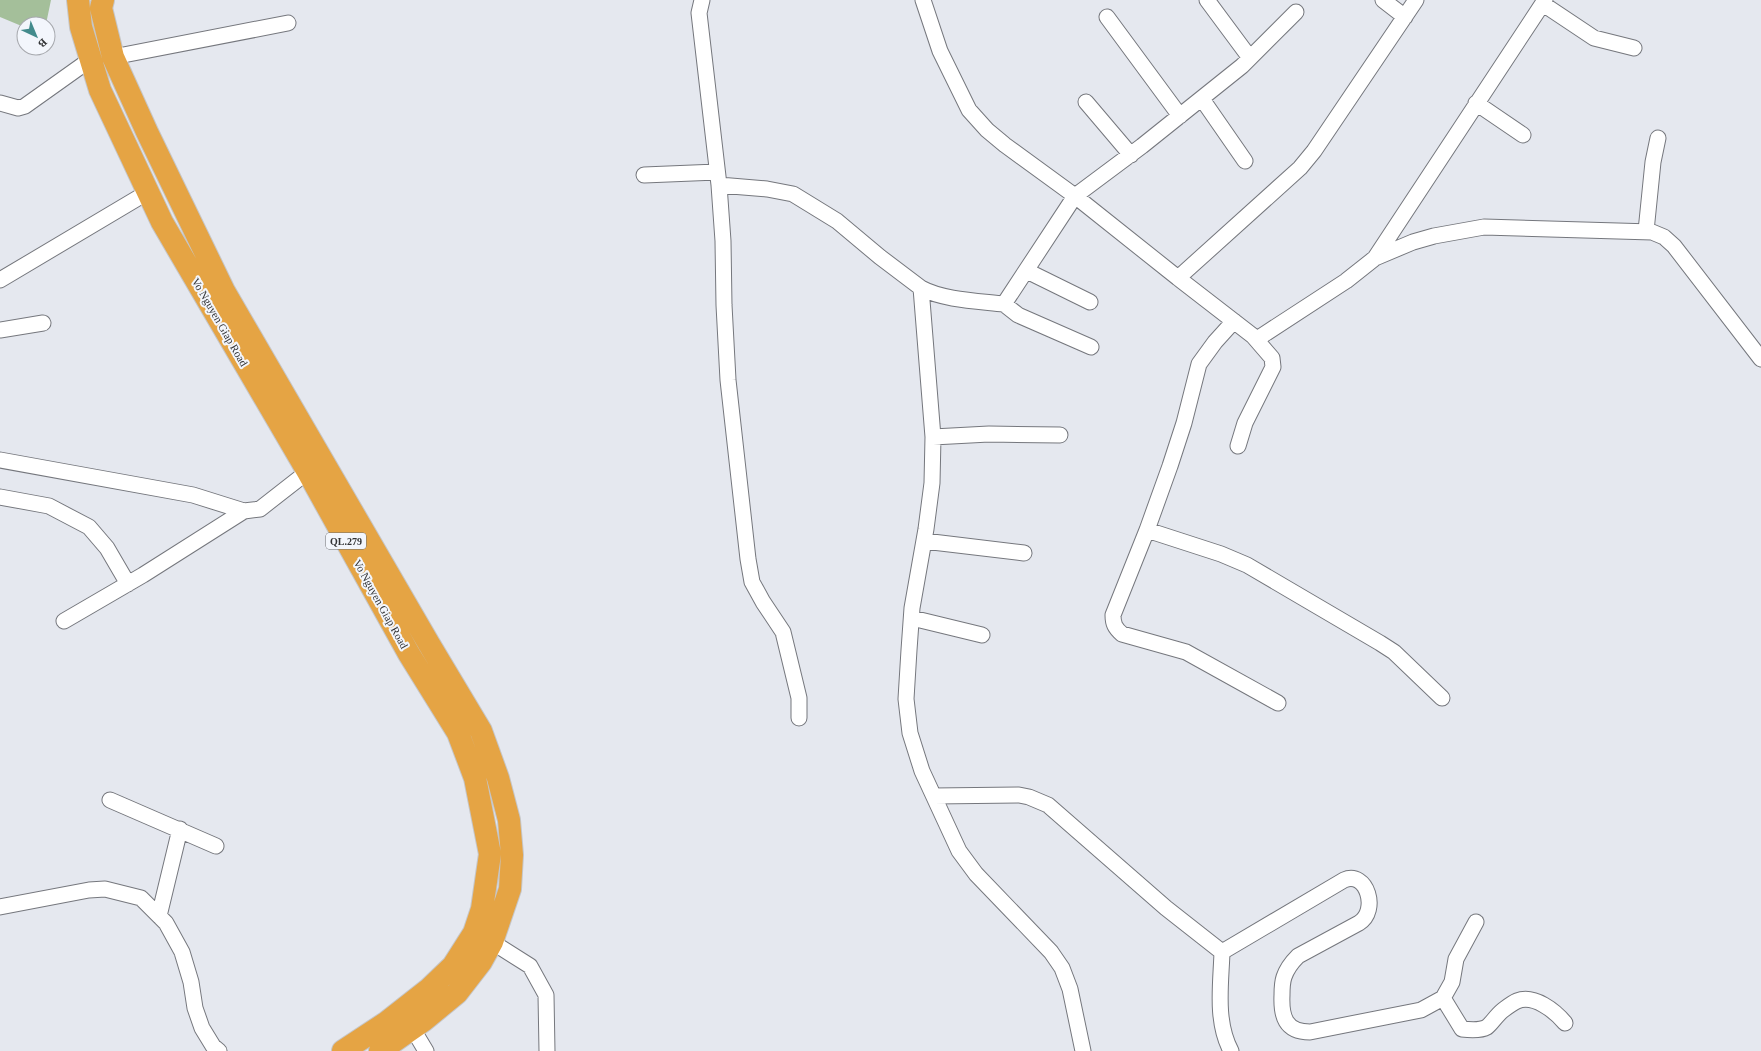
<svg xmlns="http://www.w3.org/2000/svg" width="1761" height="1051" viewBox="0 0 1761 1051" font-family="Georgia,serif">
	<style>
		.green { fill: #a4bf9a }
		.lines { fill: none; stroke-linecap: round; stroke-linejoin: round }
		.minor-casing { stroke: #75777d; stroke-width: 17 }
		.highway-casing { stroke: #c6c6c7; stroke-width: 24 }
		.minor { stroke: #fff; stroke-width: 15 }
		.highway { stroke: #e5a444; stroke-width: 22 }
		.labels { text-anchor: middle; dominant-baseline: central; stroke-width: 4; stroke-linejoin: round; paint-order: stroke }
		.shield { fill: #f3f6fc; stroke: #6d6e71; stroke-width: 1 }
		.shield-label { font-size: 10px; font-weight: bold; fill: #333436 }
		.street-label { font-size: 11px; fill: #333436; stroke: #f3f6fc }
	</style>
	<rect width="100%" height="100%" fill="#e5e8ef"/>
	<path class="green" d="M0 0H51L46 24H24V27L0 17Z"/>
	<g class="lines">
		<defs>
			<path id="minor" d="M702 0 699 13 719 185 723 241 724 305 728 380 748 559 752 582 763 602 783 632 799 698V718
				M923 0 940 51 969 110 987 130 1005 145 1075 196 1142 146 1242 66 1296 12
				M1207 0 1250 58
				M1383 0 1405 17
				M1543 4 1594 38 1634 48
				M1107 17 1180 116
				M113 57 288 23
				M1202 99 1245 161
				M1086 102 1131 155
				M0 103 18 108 25 106 91 59
				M1476 103 1523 135
				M644 175 717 172
				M719 185 767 189 793 194 837 221 880 257 921 288C943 300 978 301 1004 304
				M1646 231 1653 162 1658 138
				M1375 258 1413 242 1434 236 1484 227 1652 232 1664 237 1674 246 1761 359
				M1027 271 1090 302
				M0 280 148 192
				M921 288 933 437 932 483 926 529 912 608 909 650 906 699 910 733 922 771 959 851 976 874 1051 952 1062 968 1070 989 1083 1051
				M1234 321 1215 342 1199 364 1184 423 1170 466 1147 530 1113 615C1113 624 1115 628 1122 634L1186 652 1278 703
				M0 330 43 323
				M1257 339 1346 281 1375 258 1545 0
				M1091 347 1018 315 1004 304 1075 196 1178 278
				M933 437 989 434 1060 435
				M1238 446 1245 423 1273 367 1272 358 1253 336 1178 278 1300 168 1314 151 1416 0
				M0 460 193 495 244 511 260 509 315 466
				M0 497 49 506 89 527 107 548 128 584
				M1147 530 1221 554 1247 565 1380 643 1394 652 1442 698
				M924 541 1024 553
				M912 618 982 635
				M64 621 143 575 244 511
				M934 796 1019 795 1029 797 1048 805 1166 908 1222 952
				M110 800 216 846
				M0 907 89 890 105 889 141 898 166 923 182 952 191 982 195 1008 202 1028 213 1046 219 1051
				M159 916 180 829
				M492 942 530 966 546 995 547 1051
				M1222 952 1344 880C1367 870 1379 911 1359 923L1298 956C1292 962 1287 968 1284 977 1282 983 1282 989 1282 995 1281 1016 1285 1032 1310 1032L1421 1010 1443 998 1452 982 1456 959 1476 922
				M1222 952C1221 984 1215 1021 1231 1051
				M1443 998 1462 1029C1470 1030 1480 1031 1487 1027 1492 1023 1496 1016 1502 1011 1506 1008 1512 1003 1517 1001 1534 994 1555 1011 1565 1023
				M408 1021 426 1051"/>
			<path id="highway" d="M78 0 81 27 100 90 162 222 308 472 409 654 458 733 475 778 490 854 482 909 474 933 453 966 429 989 387 1022 343 1051
				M103 0 101 8 113 57 147 132 224 291 429 644 481 731 498 778 509 820 512 855 510 889 492 942 481 962 457 993 423 1021 380 1051"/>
		</defs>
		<use href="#minor" class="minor-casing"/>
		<use href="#highway" class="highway-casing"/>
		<use href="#minor" class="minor"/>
		<use href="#highway" class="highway"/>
	</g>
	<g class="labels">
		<rect class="shield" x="326" y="533" width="40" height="16" rx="3"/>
		<g class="shield-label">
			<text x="346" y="541">QL.279</text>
		</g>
		<g class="street-label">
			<text transform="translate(220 322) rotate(60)">Vo Nguyen Giap Road</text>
			<text transform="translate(381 604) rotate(61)">Vo Nguyen Giap Road</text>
		</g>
	</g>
	<g transform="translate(36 36) rotate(136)"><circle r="19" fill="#f3f6fc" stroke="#a6a8ad"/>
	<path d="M0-3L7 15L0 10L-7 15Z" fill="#438b8c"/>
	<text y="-6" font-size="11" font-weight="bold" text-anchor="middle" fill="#333436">B</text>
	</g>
</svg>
